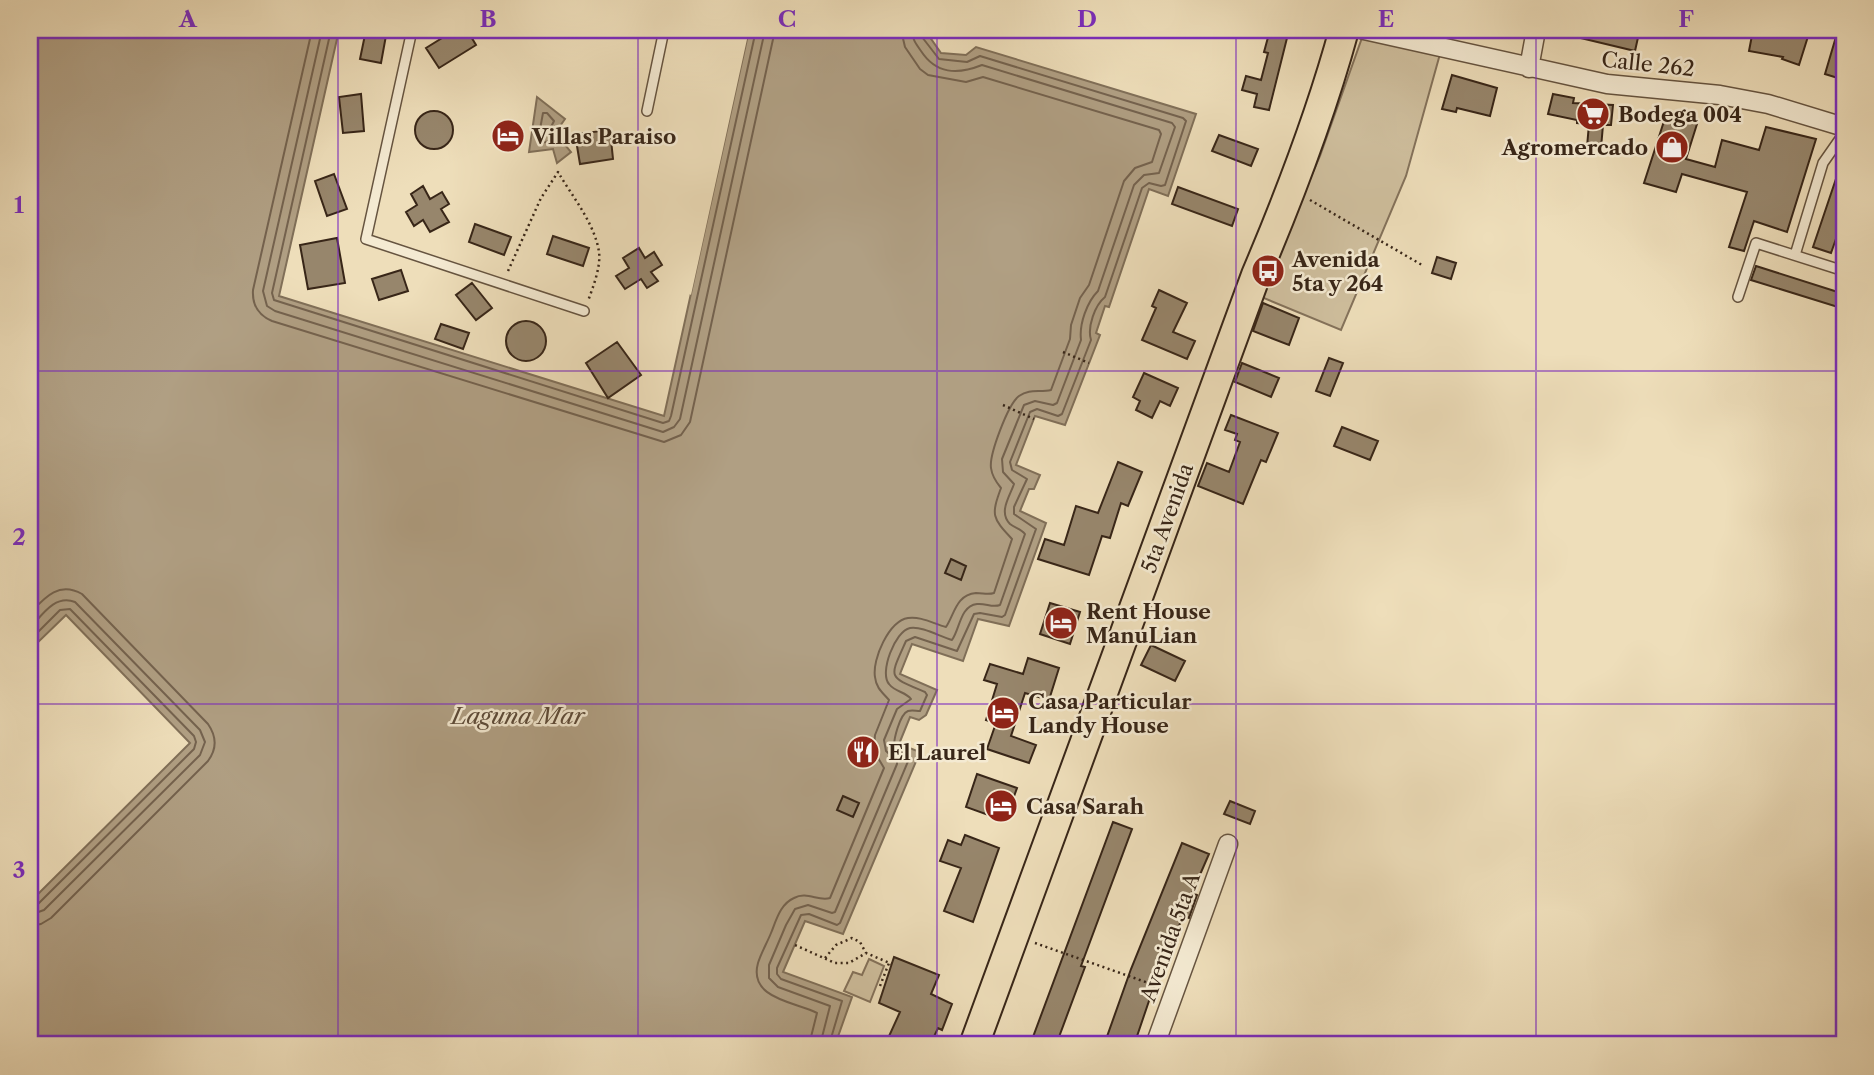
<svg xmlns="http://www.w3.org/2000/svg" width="1874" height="1075" viewBox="0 0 1874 1075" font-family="'Libre Caslon Text',serif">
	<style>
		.green { fill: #cfbf9e; stroke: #84725b; stroke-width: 2 }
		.water { fill: #b09f83; stroke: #806f58; stroke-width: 2 }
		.pier { fill: #eedeba }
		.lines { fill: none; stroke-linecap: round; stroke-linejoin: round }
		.shore { stroke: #74624e; stroke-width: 2 }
		.building { fill: #97866c; stroke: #382618; stroke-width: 2 }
		.service-casing { stroke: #665440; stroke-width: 12 }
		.minor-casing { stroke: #665440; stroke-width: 21 }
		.trunk-casing { stroke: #382618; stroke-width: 32 }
		.path { stroke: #382618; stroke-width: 2.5; stroke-dasharray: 2 3.5; stroke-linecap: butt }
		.service { stroke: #f4ead2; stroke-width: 9 }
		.minor { stroke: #f4ead2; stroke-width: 18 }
		.trunk { stroke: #eedeba; stroke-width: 28 }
		.grid { fill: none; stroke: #7b2cbf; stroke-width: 2; stroke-opacity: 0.55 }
		.labels { text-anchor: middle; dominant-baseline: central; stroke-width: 5; stroke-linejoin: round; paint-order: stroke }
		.street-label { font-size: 21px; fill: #382618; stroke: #f4ead2 }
		.poi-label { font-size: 21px; font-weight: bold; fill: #382618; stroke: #f4ead2; text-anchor: start }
		.water-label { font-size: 23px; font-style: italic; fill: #5c4a38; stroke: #f4ead2 }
		.neatline { fill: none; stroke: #7b2cbf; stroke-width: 2.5 }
		.grid-label { font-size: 23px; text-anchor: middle; font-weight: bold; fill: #7b2cbf }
	</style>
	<rect width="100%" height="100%" fill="#eedeba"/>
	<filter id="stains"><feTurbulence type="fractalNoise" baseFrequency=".00286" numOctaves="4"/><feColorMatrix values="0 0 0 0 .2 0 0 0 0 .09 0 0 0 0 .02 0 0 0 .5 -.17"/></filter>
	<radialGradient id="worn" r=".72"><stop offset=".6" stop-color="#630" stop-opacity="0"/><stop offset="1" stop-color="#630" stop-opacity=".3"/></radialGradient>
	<path class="green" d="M1363 35 1440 54 1406 176 1341 330 1259 296 1320 156Z
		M869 959 884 966 870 1002 844 991 853 972 862 975Z"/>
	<path class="water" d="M30 30H339L279 296 664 416 749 30H928L927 33 941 53 966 55 976 47 1196 114 1168 196 1149 189 1109 307 1105 306 1096 333 1100 335 1065 425 1035 416 1016 465 1040 475 1034 489H1029L1020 511 1046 523 1009 626 978 619 963 661 912 644 900 674 937 690 926 715 919 720 910 717 899 744 920 752 843 934 805 921 783 972 852 997 835 1045H30V902L190 743 66 615 30 650Z
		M537 97 565 119 555 133 571 152 557 163 553 149 529 152Z"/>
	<path class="pier" d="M746 30H749L691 295 688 293Z"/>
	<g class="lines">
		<path class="shore" d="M312 30 253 290C252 305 258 315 272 321L664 442 681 435 690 422 775 30
			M322 30 263 291 267 306 275 311 663 432 674 427 680 419 765 30
			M331 30 272 293 274 300 663 423 669 421 671 416 756 30
			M543 113H547L554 121 549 131 550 141 541 143 538 140Z
			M30 613C45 597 59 581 82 594L208 724C217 737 217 749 208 761L51 918 41 924 30 926
			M30 628C42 615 55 594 75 602L200 730 205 742 200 755 44 910 30 915
			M30 640 60 610 70 609 194 736 196 742 194 749 38 904 30 906
			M874 748 875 735 889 700C883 693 876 688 875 677 872 659 889 621 908 618 921 616 934 624 946 627 955 613 956 595 976 593 983 593 988 595 994 593L1012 539C992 518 991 515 1001 488 996 482 992 476 991 468 989 455 1008 404 1019 396 1030 388 1040 393 1051 390L1070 339 1071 325 1080 298 1089 285 1124 181 1135 168 1152 162 1161 134 1159 130 983 77 966 82 928 75 920 69 905 47 901 30
			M809 1045 817 1013C796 1002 748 999 758 963 761 953 767 943 771 933 776 921 780 904 794 898 807 891 819 902 830 898L884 768 874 751
			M820 1045 830 1006 778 987 769 978V965L786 925 795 909 808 905 832 913 835 912 897 764V761L886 751 884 740 897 709 911 699C906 692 895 692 889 684 879 673 895 631 910 628 923 626 940 637 952 640 960 629 960 606 977 604 986 603 992 608 1000 605L1025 534C1021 529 1015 528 1010 524 998 512 1010 496 1014 484L1003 472 1002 459 1024 405 1035 401 1053 405 1057 403 1081 340C1079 324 1087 302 1098 291L1134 185 1144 175 1159 173 1175 127 1172 123 982 65C957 75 936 74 921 51 916 44 912 39 912 30
			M829 1045 842 1001 781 979 777 974V968L801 915 809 914 837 925 840 923 909 759 908 755 895 749C892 742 900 714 908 711 912 710 916 711 920 711L927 695 925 692C887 676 889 679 906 641L915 637 957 651 974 614 980 613 1002 617 1005 615 1036 529 1014 514V507L1027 479 1012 470 1010 462 1030 412 1037 409 1058 416 1062 414 1091 340C1087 327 1095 305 1105 297L1142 188 1149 183 1161 186 1165 185 1186 121 1183 118 980 56 967 62 939 59 922 37 921 30"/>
	</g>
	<path class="building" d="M366 30H387L381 63 360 59Z
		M455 30H467L476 45 439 68 426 48Z
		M1270 30H1289L1269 110 1254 107 1257 94 1242 90 1246 76 1261 80 1268 53 1264 52Z
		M1569 30H1624L1639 33 1635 51 1568 35Z
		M1753 30H1810L1799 65 1782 59 1783 57 1749 51Z
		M1838 30H1844V80L1825 74Z
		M1452 75 1497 88 1490 116 1457 108 1456 112 1442 109Z
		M361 94 364 131 343 133 339 97Z
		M1553 94 1574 98 1573 103 1613 105 1611 125H1603L1601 148 1587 147 1589 124 1577 123V120L1548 114Z
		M415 130a19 19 0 1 1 38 0a19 19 0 1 1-38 0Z
		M1666 115 1697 124 1686 159 1715 167 1722 140 1759 150 1766 127 1816 139 1787 232 1754 221 1744 251 1729 247 1747 192 1682 174 1676 192 1644 183Z
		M610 130 613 159 580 164 575 134Z
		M1219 135 1258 149 1251 166 1212 151Z
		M1842 161H1844V216L1831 253 1813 247Z
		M334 174 347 209 327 216 315 181Z
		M423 186 430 199 442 192 449 204 441 209 449 222 430 232 423 220 414 226 406 212 417 205 411 194Z
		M1178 187 1238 209 1232 226 1172 204Z
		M475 224 511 237 504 255 469 242Z
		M553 236 589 248 583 266 547 254Z
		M337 238 345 283 308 289 300 245Z
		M639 248 645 258 654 252 662 265 651 272 658 281 647 288 641 279 625 289 616 276 629 268 623 258Z
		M1437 257 1456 263 1451 279 1432 273Z
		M1756 266 1844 294 1841 308 1751 280Z
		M401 270 408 291 379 300 372 279Z
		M472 283 492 308 476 320 456 295Z
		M1159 290 1187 303 1173 332 1195 341 1187 359 1142 340 1156 308 1152 306Z
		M1263 303 1299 318 1289 345 1253 331Z
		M506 341a20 20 0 1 1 40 0a20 20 0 1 1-40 0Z
		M441 324 469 333 463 349 435 339Z
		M617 342 641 375 608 398 586 363Z
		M1329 358 1343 363 1330 396 1316 391Z
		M1242 363 1279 378 1271 397 1235 382Z
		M1144 373 1178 388 1170 406 1160 401 1152 418 1136 410 1140 401 1133 397Z
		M1231 415 1278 433 1266 462 1261 460 1243 504 1198 486 1207 463 1229 472 1240 442 1235 440 1237 434 1225 430Z
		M1342 427 1378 441 1370 460 1334 446Z
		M1118 462 1142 472 1128 506 1121 503 1110 538 1102 536 1089 575 1038 559 1045 539 1064 545 1076 506 1098 513Z
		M951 559 966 566 961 580 945 573Z
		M1050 603 1080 612 1070 644 1040 634Z
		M1151 645 1185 661 1175 681 1141 665Z
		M1028 658 1059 668 1049 700 1025 693 1011 736 1036 745 1029 763 987 749 996 723 986 720 997 684 984 680 990 664 1023 674Z
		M857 743 873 750 867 763 852 757Z
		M977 774 1017 788 1005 821 966 807Z
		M843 796 859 803 853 817 837 810Z
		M1230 801 1255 811 1250 824 1224 814Z
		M1113 822 1132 829 1081 966 1085 967 1056 1045H1030Z
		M965 835 999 848 973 922 944 911 961 868 940 861 948 840 961 845Z
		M1182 843 1209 854 1192 893 1197 895 1189 918 1183 916 1151 995 1134 1045H1104L1131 969Z
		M894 957 939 975 931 994 952 1004 942 1030 938 1028 930 1045H885L900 1012 879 1003Z"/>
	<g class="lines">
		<defs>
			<path id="service" d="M412 30 366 239 584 311
				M647 111 664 30
				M1795 255 1823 163 1844 133
				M1738 297 1756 243 1844 271"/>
			<path id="minor" d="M1364 30 1607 84 1720 95 1768 104 1844 127
				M1529 68 1536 30
				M1155 1045 1228 844"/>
			<path id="trunk" d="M974 1045 1256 275C1290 195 1321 114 1344 30"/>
		</defs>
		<use href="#service" class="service-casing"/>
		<use href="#minor" class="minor-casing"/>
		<use href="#trunk" class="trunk-casing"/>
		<path class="path" d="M1310 200 1422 265
			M508 271 541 198 558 172C572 196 595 224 599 252 601 267 593 287 588 301
			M1063 352 1089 363
			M1003 405 1034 419
			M1035 943 1157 986
			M795 945 835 963H849L866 953 892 964
			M825 958 836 945 852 938 860 942 866 953
			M880 986 889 963"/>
		<use href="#service" class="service"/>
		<use href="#minor" class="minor"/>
		<use href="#trunk" class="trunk"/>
	</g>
	<path class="grid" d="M338 30V1045M638 30V1045M937 30V1045M1236 30V1045M1536 30V1045M30 371H1844M30 704H1844"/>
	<defs>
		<symbol id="supermarket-disc" viewBox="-11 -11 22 22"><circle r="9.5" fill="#8f2418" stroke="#f4ead2"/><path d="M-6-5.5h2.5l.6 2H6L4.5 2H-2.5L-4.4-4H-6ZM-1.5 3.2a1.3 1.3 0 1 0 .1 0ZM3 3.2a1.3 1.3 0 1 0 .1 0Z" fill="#fff"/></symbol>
		<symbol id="hotel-disc" viewBox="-11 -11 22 22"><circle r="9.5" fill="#8f2418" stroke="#f4ead2"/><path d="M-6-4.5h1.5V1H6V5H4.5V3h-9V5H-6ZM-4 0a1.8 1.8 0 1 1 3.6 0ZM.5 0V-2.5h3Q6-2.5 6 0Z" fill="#fff"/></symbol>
		<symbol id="shop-disc" viewBox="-11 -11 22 22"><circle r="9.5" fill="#8f2418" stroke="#f4ead2"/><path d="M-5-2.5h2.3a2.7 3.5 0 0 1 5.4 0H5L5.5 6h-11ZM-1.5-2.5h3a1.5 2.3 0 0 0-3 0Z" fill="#fff"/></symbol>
		<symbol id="bus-disc" viewBox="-11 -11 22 22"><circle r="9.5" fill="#8f2418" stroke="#f4ead2"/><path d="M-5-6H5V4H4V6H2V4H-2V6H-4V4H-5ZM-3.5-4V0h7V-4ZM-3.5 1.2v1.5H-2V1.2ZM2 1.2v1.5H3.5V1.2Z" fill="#fff"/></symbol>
		<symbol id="restaurant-disc" viewBox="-11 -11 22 22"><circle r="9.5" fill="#8f2418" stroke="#f4ead2"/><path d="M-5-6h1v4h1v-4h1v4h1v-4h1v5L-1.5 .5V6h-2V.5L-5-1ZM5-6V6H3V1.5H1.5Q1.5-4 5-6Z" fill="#fff"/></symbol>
	</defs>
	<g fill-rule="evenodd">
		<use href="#supermarket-disc" x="1574" y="95" width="38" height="38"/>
		<use href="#hotel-disc" x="489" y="117" width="38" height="38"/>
		<use href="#shop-disc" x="1653" y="128" width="38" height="38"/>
		<use href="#bus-disc" x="1249" y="252" width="38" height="38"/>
		<use href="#hotel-disc" x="1042" y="604" width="38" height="38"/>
		<use href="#hotel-disc" x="984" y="694" width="38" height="38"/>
		<use href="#restaurant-disc" x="844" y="733" width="38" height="38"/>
		<use href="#hotel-disc" x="982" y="787" width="38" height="38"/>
	</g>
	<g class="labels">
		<g class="street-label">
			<text transform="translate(1648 64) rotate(6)">Calle 262</text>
			<text transform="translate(1167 518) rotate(-70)">5ta Avenida</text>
			<text transform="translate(1170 937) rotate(-70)">Avenida 5ta A</text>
		</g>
		<g class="poi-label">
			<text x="1618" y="114">Bodega 004</text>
			<text x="532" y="136">Villas Paraiso</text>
			<text x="1648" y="147" text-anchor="end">Agromercado</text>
			<text x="1292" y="259">Avenida<tspan x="1292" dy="24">5ta y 264</tspan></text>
			<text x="1086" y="611">Rent House<tspan x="1086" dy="24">ManuLian</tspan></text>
			<text x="1028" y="701">Casa Particular<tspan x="1028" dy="24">Landy House</tspan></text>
			<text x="888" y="752">El Laurel</text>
			<text x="1026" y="806">Casa Sarah</text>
		</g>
		<g class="water-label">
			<text x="518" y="716">Laguna Mar</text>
		</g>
	</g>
	<rect width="1874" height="1075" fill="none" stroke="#eedeba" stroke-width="77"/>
	<rect x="38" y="38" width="1798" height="998" class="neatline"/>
	<g class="grid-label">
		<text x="188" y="27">A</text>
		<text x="488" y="27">B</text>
		<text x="787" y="27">C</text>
		<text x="1087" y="27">D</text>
		<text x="1386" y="27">E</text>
		<text x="1686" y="27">F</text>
		<text x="19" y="213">1</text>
		<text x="19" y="545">2</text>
		<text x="19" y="878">3</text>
	</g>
	<rect width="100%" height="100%" filter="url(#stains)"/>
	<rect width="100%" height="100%" fill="url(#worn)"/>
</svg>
